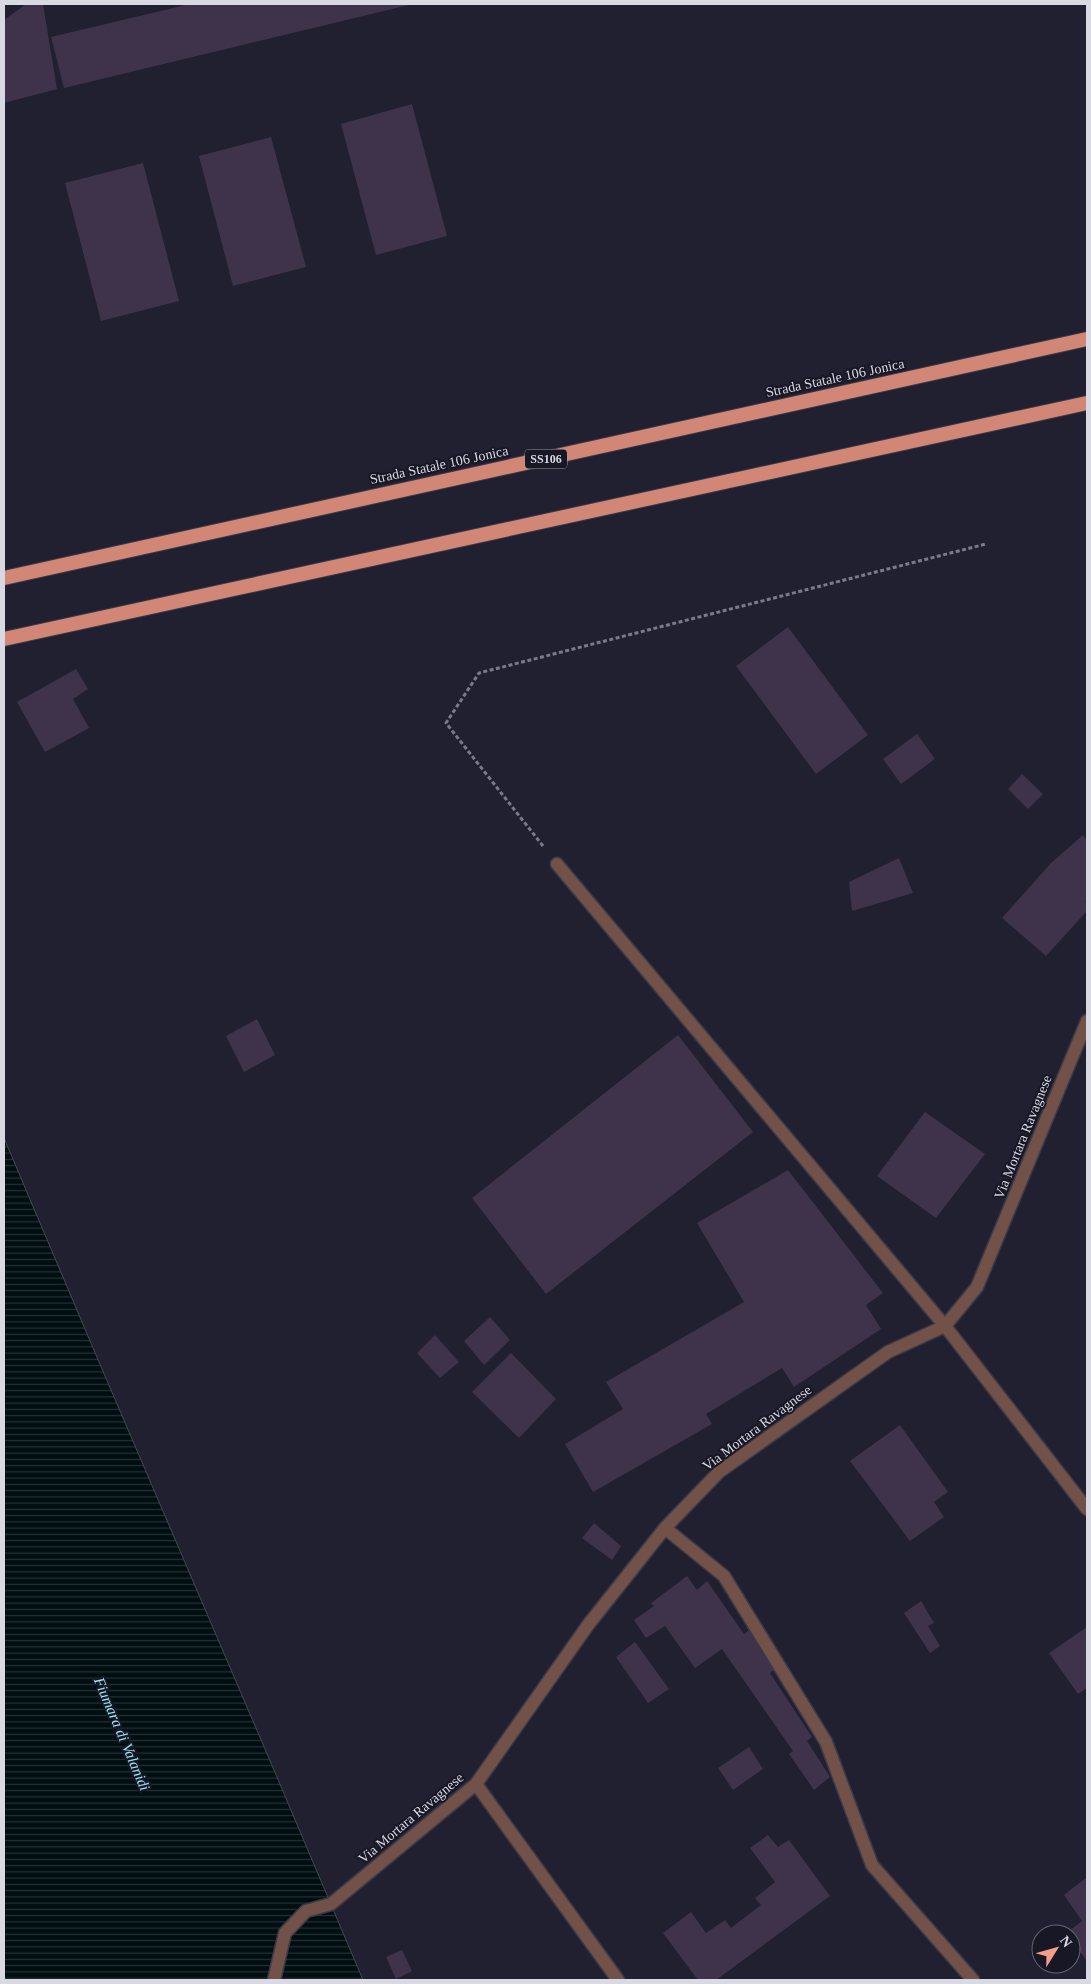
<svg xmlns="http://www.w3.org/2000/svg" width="1091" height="1984" viewBox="0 0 1091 1984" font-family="Georgia,serif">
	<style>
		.water { fill: url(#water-rules); stroke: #414b50 }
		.building { fill: #3f334b }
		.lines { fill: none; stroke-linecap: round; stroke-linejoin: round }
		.minor-casing { stroke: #3a3a49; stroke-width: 15 }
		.trunk-casing { stroke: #3a3a49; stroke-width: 16 }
		.path { stroke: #7b7b88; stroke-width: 3; stroke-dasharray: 4 2.5; stroke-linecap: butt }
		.minor { stroke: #725149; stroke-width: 12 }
		.trunk { stroke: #d28776; stroke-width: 14 }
		.labels { text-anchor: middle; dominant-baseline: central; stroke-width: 4; stroke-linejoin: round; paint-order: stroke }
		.shield { fill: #171726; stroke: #9f9fab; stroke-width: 1 }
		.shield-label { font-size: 12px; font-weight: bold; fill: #d9d9e4 }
		.street-label { font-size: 14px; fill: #d9d9e4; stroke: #171726 }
		.water-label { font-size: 15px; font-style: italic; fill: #9ce5f1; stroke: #171726 }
	</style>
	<defs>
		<pattern id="water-rules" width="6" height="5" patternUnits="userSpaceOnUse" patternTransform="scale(1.25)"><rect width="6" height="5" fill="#000e11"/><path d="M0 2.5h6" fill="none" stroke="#253034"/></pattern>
	</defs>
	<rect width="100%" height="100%" fill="#202030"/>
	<path class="water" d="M4 1138C122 1419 245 1699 363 1980H6L4 1976Z"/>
	<path class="building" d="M26 4H43L57 89 4 103V20Z
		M190 4H413L64 88 51 37Z
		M412 104 447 236 376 255 341 124Z
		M271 137 306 267 233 286 199 156Z
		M143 163 179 301 101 321 65 183Z
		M788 627 868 735 816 774 736 666Z
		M76 669 88 689 73 699 89 728 45 752 17 702Z
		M917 734 935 759 901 784 883 759Z
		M1022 774 1043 794 1028 809 1008 789Z
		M1083 835 1087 840V900L1085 902 1087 903V911L1046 956 1002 918 1051 863Z
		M899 858 913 893 852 911 849 882Z
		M257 1019 275 1055 244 1072 226 1036Z
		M678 1035 753 1132 546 1294 472 1198Z
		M925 1112 985 1154 936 1218 877 1176Z
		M788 1170 883 1293 866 1305 881 1329 794 1387 782 1368 706 1414 712 1424 593 1492 565 1444 623 1409 606 1382 744 1302 697 1223Z
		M490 1317 510 1340 484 1365 464 1341Z
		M435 1335 459 1362 440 1378 417 1353Z
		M511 1353 556 1399 519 1438 472 1392Z
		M900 1425 948 1492 934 1502 944 1517 910 1541 850 1461Z
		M594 1523 621 1546 612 1560 582 1538Z
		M687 1576 697 1590 707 1581 744 1634 751 1629 776 1668 770 1673 812 1737 807 1741 830 1777 814 1790 789 1754 793 1751 722 1649 695 1668 665 1626 646 1638 634 1620 654 1606 651 1603Z
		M921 1601 934 1623 928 1626 940 1646 930 1653 904 1613Z
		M1087 1627V1688L1078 1694 1049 1653Z
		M635 1642 669 1689 648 1703 616 1657Z
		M749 1747 763 1769 733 1790 718 1768Z
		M768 1835 778 1847 789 1840 830 1896 716 1980H698L663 1933 691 1912 706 1933 725 1920 731 1928 761 1905 755 1898 775 1882 750 1848Z
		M1087 1877V1961L1071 1940V1934H1065L1082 1921 1064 1895Z
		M402 1950 412 1971 396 1979 386 1957Z"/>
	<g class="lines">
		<defs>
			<path id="minor" d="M557 864 945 1326 1087 1509
				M665 1528 724 1576 826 1742 872 1865 973 1980
				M476 1784 618 1980
				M274 1980 285 1933 306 1911 331 1904 476 1784 588 1625 665 1528 719 1472 888 1352 945 1326 977 1287 1087 1021"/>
			<path id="trunk" d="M4 578 1087 339
				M4 639 1087 403"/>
		</defs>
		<use href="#minor" class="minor-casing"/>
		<use href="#trunk" class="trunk-casing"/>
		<path class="path" d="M543 846 446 723 479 673 986 544"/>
		<use href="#minor" class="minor"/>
		<use href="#trunk" class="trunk"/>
	</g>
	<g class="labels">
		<rect class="shield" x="525" y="449.5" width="42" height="19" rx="4"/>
		<g class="shield-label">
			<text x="546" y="459">SS106</text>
		</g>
		<g class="street-label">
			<text transform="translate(835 378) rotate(-12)">Strada Statale 106 Jonica</text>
			<text transform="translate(439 465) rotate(-12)">Strada Statale 106 Jonica</text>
			<text transform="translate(1023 1137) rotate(-68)">Via Mortara Ravagnese</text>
			<text transform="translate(757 1428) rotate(-37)">Via Mortara Ravagnese</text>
			<text transform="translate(411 1818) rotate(-40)">Via Mortara Ravagnese</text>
		</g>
		<g class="water-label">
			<text transform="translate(122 1734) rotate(67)">Fiumara di Valanidi</text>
		</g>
	</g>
	<rect width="1091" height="1984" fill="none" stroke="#d9d9e4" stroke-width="10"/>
	<g transform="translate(1056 1949) rotate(53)"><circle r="24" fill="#171726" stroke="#656572"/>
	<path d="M0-4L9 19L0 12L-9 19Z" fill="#f49d8b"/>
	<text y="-8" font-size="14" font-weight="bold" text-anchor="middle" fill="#d9d9e4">N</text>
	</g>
</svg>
